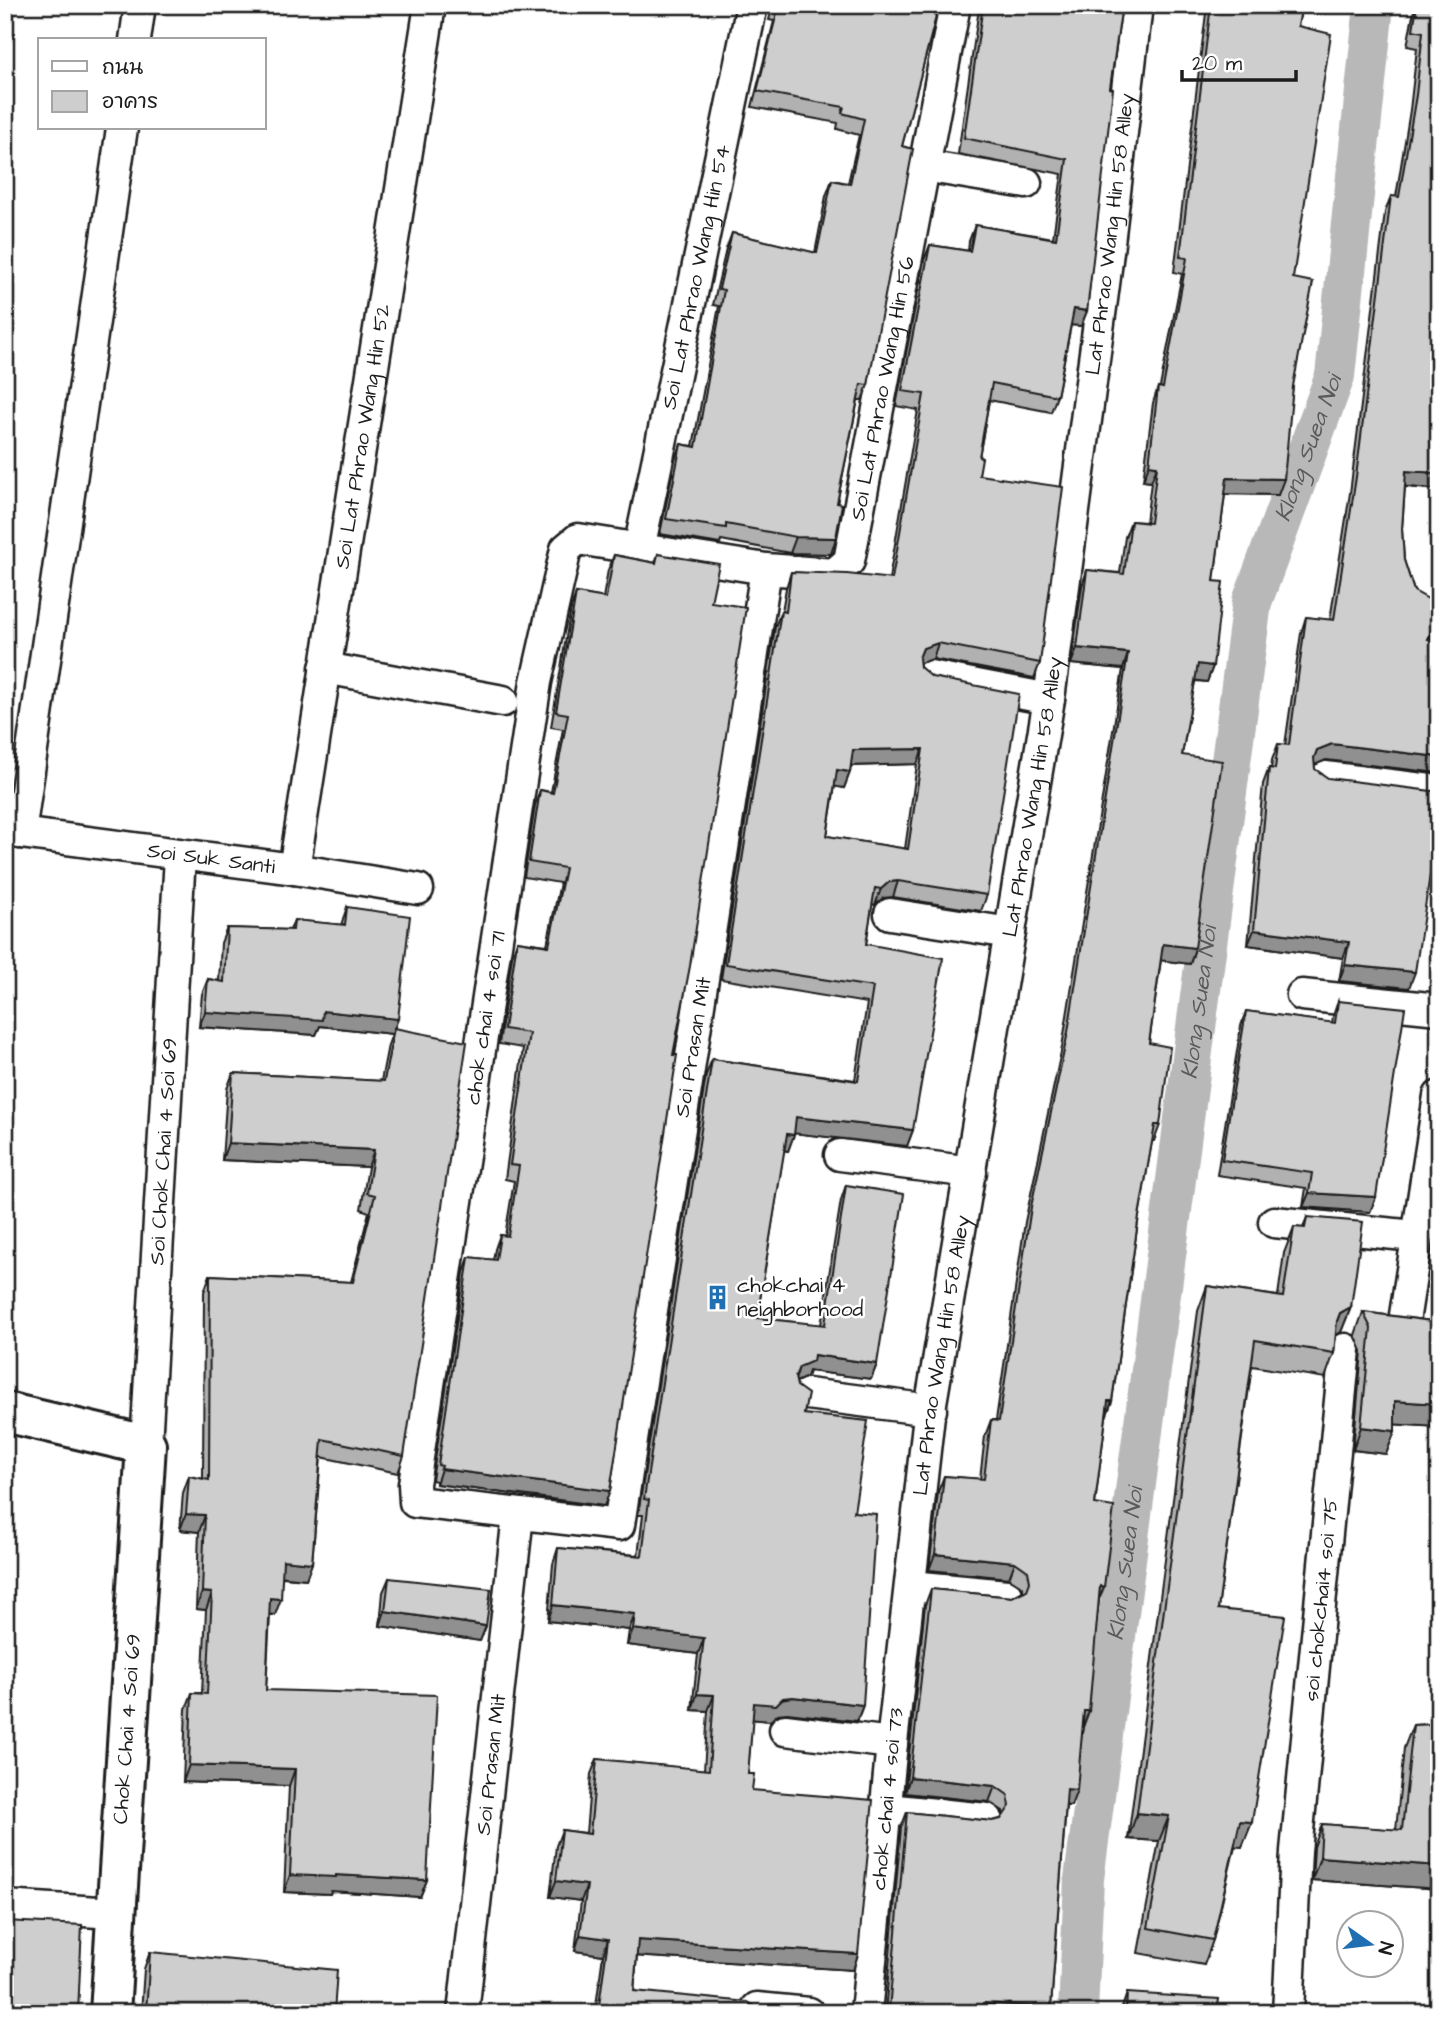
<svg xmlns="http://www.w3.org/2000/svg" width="1444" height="2018" viewBox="0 0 1444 2018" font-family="'Architects Daughter','Playpen Sans Thai',sans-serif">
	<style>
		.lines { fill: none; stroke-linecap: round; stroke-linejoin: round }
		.canal { stroke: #b8b8b8; stroke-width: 40 }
		.street-casing { stroke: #1c1c1c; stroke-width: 35 }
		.secondary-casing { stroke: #1c1c1c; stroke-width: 44 }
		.street { stroke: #fff; stroke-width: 30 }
		.secondary { stroke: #fff; stroke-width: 38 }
		.wall { fill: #b1b1b1; stroke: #1c1c1c; stroke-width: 2; fill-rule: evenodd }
		.shaded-wall { fill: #909090; stroke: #1c1c1c; stroke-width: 2 }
		.building { fill: #cecece; stroke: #1c1c1c; stroke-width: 2; fill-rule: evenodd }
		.labels { text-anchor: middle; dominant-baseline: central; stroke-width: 5; stroke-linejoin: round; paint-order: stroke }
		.street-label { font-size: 21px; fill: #1c1c1c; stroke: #fff }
		.poi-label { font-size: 21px; fill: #1c1c1c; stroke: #fff; text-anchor: start }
		.water-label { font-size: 23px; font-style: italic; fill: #5a5a5a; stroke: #fff }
	</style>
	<rect width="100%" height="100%" fill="#fff"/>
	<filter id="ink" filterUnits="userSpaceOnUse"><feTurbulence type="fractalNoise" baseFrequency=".0143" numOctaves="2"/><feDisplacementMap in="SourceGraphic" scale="14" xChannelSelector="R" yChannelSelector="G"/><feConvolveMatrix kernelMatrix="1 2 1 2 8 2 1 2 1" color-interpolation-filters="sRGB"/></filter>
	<g filter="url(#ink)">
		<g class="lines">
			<path class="canal" id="s1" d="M1078 2013 1084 1879 1252 602 1335 376 1374 5"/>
			<defs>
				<g id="street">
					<path d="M135 40 140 5"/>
					<path d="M924 166 1026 183"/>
					<path id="s2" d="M639 549 752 5"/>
					<path id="s3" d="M766 569 619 1525 415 1502 414 1484 536 682 566 549 578 539 766 569 834 574 849 561 955 5"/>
					<path d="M325 668 503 701"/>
					<path d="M930 676 1049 699"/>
					<path d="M1325 777 1439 791"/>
					<path id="s4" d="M5 831 294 869 418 889"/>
					<path d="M20 833 122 128"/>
					<path id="s5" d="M294 869 430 5"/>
					<path d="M890 914 1010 933"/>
					<path d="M1302 995 1439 1009"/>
					<path d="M840 1155 971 1172"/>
					<path d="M1274 1222 1415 1236"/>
					<path d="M1405 1315 1439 1096"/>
					<path d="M807 1394 931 1410"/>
					<path id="s6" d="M146 1445 180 856"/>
					<path d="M911 1586 1007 1595"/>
					<path d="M785 1730 892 1743"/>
					<path d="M886 1809 987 1819"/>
					<path d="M5 1906 114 1913"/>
					<path d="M757 2008 809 2013"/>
					<path id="s7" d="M463 2013 518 1515"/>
					<path id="s8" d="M866 2013 892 1743 929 1415 1049 699 1105 277 1137 5"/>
					<path id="s9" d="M1288 2013 1296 1851 1345 1349"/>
				</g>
				<path id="secondary" d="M5 1412 146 1445 110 2013"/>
			</defs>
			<use href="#street" class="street-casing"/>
			<use href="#secondary" class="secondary-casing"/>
			<use href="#street" class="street"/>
			<use href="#secondary" class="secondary"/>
		</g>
		<path class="wall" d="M773 5H939L902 146 868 385 862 400H858L837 503 831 554 790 553 721 540 720 544 660 534 675 460 681 444 693 446 719 306 713 305 726 249 732 233 815 253 826 196 832 180 848 183 859 135 837 129 838 123 752 107 774 21 769 20Z
			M982 5H1122L1110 88 1087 311 1081 326 1071 325 1057 396 1051 412 989 400 979 457V475L1040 663 1034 678 933 659 919 663 987 895 981 911 893 897 883 898 875 905 872 904 866 944 913 1130 907 1146 794 1133 788 1151 784 1150 757 1318 821 1325 841 1200 846 1185 877 1364 871 1379 809 1371 807 1377 796 1382 804 1414 854 1512 863 1705 857 1721 787 1713 778 1714 770 1721 752 1719 748 1774 752 1790 858 1954 853 1970 637 1956 634 1991 759 2013H595L603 1955 575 1951 581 1901 550 1897 556 1846 562 1830 586 1833 591 1774 597 1759 704 1770 708 1711 692 1710 698 1654 627 1645 629 1630 548 1621 553 1564 558 1548 638 1555 643 1515H638L706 1075 712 1059 855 1080 867 1003 721 979 775 627 781 611H782L786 588 791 572 889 579 918 410 896 406 924 260 930 245 968 251 969 241 975 225 1053 238 1062 174 958 154 978 15ZM917 764 905 849 827 836 835 786 844 788 850 772 851 766Z
			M1207 5H1302L1298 26 1293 278V386L1278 495 1225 494 1214 581 1213 666 1207 682 1195 681 1182 755 1195 948 1190 964 1161 960 1149 1043 1160 1125 1154 1141H1152L1138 1222 1112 1401 1106 1417 1095 1504 1099 1601 1083 1727 1071 1806H1066L1051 2007 1049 2013H885L901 1828 907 1812 992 1821 1001 1819 1003 1815V1811L989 1802 905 1793 925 1605 931 1589 1012 1597 1023 1591V1587L1009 1578 929 1570 938 1492 944 1476 980 1479 985 1436 991 1420H996L1025 1222 1062 1047 1123 669 1071 664 1082 586 1087 570 1120 573 1125 537 1131 521 1146 522 1151 482 1143 481 1153 403 1158 387H1160L1182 274 1174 272Z
			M1415 5H1439V490L1405 487 1402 529 1404 560 1414 591 1436 623 1429 639H1439V773L1326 760 1314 765 1315 769 1409 988 1339 981 1343 958 1248 945 1263 784 1269 768 1271 769 1272 760 1278 744 1285 745 1301 633 1306 617 1330 620 1350 493 1385 212 1391 196 1396 197 1410 110 1417 48 1407 46Z
			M658 554 711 602 673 1055 610 1491 604 1506 436 1484V1481L432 1480 464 1272 469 1257 493 1260 495 1249 500 1235 505 1236 514 1181 505 1179 523 1048 499 1044 512 956 517 941 547 945 560 883 524 877 535 805 540 790 551 792 563 729 551 727 571 608 576 593 603 598 608 570 614 555 655 563Z
			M347 907 394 1029 404 1456 398 1473 321 1457 312 1563 306 1579 282 1577 275 1615H270L266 1690 427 1880 420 1897 331 1891 330 1894 284 1892 289 1786 183 1782 186 1709 192 1693H202L206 1610 196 1609 199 1532 180 1530 183 1493 189 1476 203 1479 204 1292 210 1275 351 1282 369 1212 361 1209 368 1167 222 1160 227 1089 233 1073 381 1081 388 1045 392 1034 320 1026 316 1035 199 1027 202 994 208 979 219 981 221 943 227 928 290 930 294 920 341 925Z
			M1338 1001 1376 1197 1370 1212 1303 1207 1306 1188 1217 1175 1241 1026 1246 1011 1332 1023 1333 1016Z
			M1307 1217 1351 1307 1341 1332 1336 1336 1334 1353 1325 1378 1252 1366 1218 1609 1252 1822 1242 1847 1235 1846 1213 1940 1204 1965 1138 1953 1159 1841 1128 1839 1198 1311 1207 1286 1278 1296 1284 1253 1294 1227 1303 1228Z
			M1363 1312 1439 1322V1321V1427L1395 1424V1431L1386 1454 1353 1450 1362 1351 1355 1335Z
			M389 1578 486 1626 480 1641 380 1626 383 1592Z
			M1439 1629V1889L1312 1880 1314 1847 1322 1824 1396 1830 1404 1748 1413 1725 1430 1724Z
			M150 1952 334 2013H141L144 1969Z
			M1127 1993 1217 2013H1122V2008Z"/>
		<path class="shaded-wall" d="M1074 309 1087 311 1081 326 1068 325Z
			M1149 465 1157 466 1151 482 1143 481Z
			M1406 471 1439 473V490L1400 486Z
			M1227 478 1284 479 1278 495 1221 494Z
			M796 537 836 538 831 554 790 553Z
			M938 643 933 659 917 664 919 658 923 648Z
			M1077 648 1128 653 1123 669 1071 664Z
			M1198 664 1213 666 1207 682 1192 680Z
			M1332 744 1439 757V773L1326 760 1312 766 1308 774 1317 750Z
			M923 749 917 764 847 766 853 750Z
			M837 770 850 772 844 788 831 786Z
			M898 881 893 897 883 898 875 905 881 889 889 882Z
			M1254 930 1349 942 1343 958 1248 945Z
			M1163 944 1195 948 1190 964 1158 960Z
			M1345 965 1415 972 1409 988 1339 981Z
			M323 1011 398 1019 392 1034 320 1026 316 1035 199 1027 205 1012Z
			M796 1117 913 1130 907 1146 791 1133Z
			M787 1134 794 1135 788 1151 781 1150Z
			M228 1143 374 1150 368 1167 222 1160Z
			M1309 1193 1376 1197 1370 1212 1303 1207Z
			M1351 1307 1341 1332 1331 1338 1340 1313Z
			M814 1355 877 1364 871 1379 809 1371 807 1377 794 1383 799 1367Z
			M1108 1401H1112L1106 1417H1102Z
			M1395 1401 1439 1404V1427L1387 1424Z
			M1361 1427 1395 1431 1386 1454 1353 1450Z
			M441 1469 610 1491 604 1506 436 1484Z
			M186 1514 205 1515 199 1532 180 1530Z
			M935 1554 1015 1562 1009 1578 929 1570Z
			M283 1560 312 1563 306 1579 277 1576Z
			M1100 1586 1104 1587 1098 1602Z
			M202 1592 212 1593 206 1610 196 1609Z
			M270 1598 281 1599 275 1615 264 1614Z
			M553 1605 635 1614 629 1630 548 1621Z
			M385 1611 486 1626 480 1641 380 1626Z
			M633 1629 704 1638 698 1654 627 1645Z
			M697 1694 714 1695 708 1711 692 1710Z
			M793 1697 863 1705 857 1721 787 1713 778 1714 770 1721 748 1719 754 1703Z
			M1084 1711H1089L1083 1727 1078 1726Z
			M189 1765 295 1769 289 1786 183 1782Z
			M910 1777 995 1786 989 1802 905 1793Z
			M1067 1789 1077 1790 1071 1806 1062 1805Z
			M1137 1813 1169 1816 1159 1841 1128 1839Z
			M1240 1821 1252 1822 1242 1847 1231 1846Z
			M1320 1857 1439 1866V1889L1312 1880Z
			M290 1875H336L427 1880 420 1897 331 1891 330 1894 284 1892Z
			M556 1881 587 1885 581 1901 550 1897Z
			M580 1935 608 1939 603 1955 575 1951Z
			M638 1940 858 1954 853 1970 632 1956Z
			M983 2003 1051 2007 1049 2013H980Z
			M889 2010 952 2013H888Z"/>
		<path class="building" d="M779 5H939L902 146 913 149 868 385 861 384 837 503 842 504 836 538 796 537 726 524V528L666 519 681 444 696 447 724 290 719 289 732 233 817 253 832 180 850 184 864 119 842 113 844 107 757 91Z
			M983 5H1122L1110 88 1113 89 1087 311 1074 309 1057 396 992 383 979 457 982 458 979 475 1063 487 1040 663 938 643 923 648 919 658 920 667 932 677 1019 694 987 895 898 881 889 882 881 889 875 888 866 944 943 958 913 1130 796 1117 794 1135 787 1134 757 1318 825 1325 846 1185 904 1194 877 1364 814 1355 813 1361 799 1367 795 1377 797 1386 808 1394 804 1414 868 1421 854 1512 876 1514 863 1705 793 1697 783 1698 776 1705 754 1703 748 1774H754L752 1790 873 1800 858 1954 638 1940 634 1991 748 2002 759 2009V2013H598L608 1939 580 1935 587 1885 556 1881 562 1830 590 1834 597 1759 709 1770 714 1695 697 1694 704 1638 633 1629 635 1614 553 1605 558 1548 642 1556 649 1500 644 1499 712 1059 858 1081 873 987 726 964 781 611 786 612 791 572 847 574 892 579 924 394 902 391 930 245 970 251 975 225 1056 239 1067 159 964 138ZM923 749 908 849 827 836 837 770 850 772 853 750Z
			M1211 5H1302L1298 26 1331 34 1293 278 1313 282 1293 386 1284 479 1227 478 1214 581 1223 582 1213 666 1198 664 1182 755 1222 761 1195 948 1163 944 1149 1043 1170 1047 1160 1125H1155L1138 1222 1112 1401H1108L1095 1504 1114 1507 1104 1587 1100 1586 1089 1711H1084L1077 1790 1067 1789 1051 2007 983 2003V2013H952L889 2010 907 1812 992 1821 1001 1819 1010 1806 1008 1795 995 1786 910 1777 931 1589 1012 1597 1027 1590 1030 1582 1028 1571 1015 1562 935 1554 944 1476 984 1479 991 1420 999 1421 1031 1207 1068 1032 1128 653 1077 648 1087 570 1124 574 1131 521 1150 523 1157 466 1149 465 1158 387 1163 388 1187 258 1180 257Z
			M1417 5H1439V473L1406 471 1402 529 1404 560 1414 591 1439 605V613L1428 639H1439V757L1332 744 1317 750 1314 758 1315 769 1328 778 1439 792V817L1415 972 1345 965 1349 942 1254 930 1269 768 1275 769 1278 744 1289 745 1306 617 1334 620 1356 477 1391 196 1399 197 1416 95 1423 32 1413 30Z
			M658 554 719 564 711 602 746 607 690 966 673 1055H677L610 1491 441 1469 442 1466 438 1465 469 1257 496 1260 500 1235 508 1236 519 1166 510 1165 529 1033 504 1029 517 941 549 946 565 868 529 862 540 790 553 793 568 714 556 712 576 593 606 598 614 555 656 563Z
			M347 907 410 916 398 1019 323 1011 322 1020 205 1012 208 979 224 982 227 928 293 930 294 920 345 925Z
			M1338 1001 1405 1008 1376 1197 1309 1193 1312 1173 1222 1160 1246 1011 1335 1023Z
			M394 1028 467 1042 404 1456 322 1439 312 1563 283 1560 281 1599 270 1598 266 1690 437 1695 427 1880 336 1875V1877L290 1875 295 1769 189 1765 192 1693 207 1694 212 1593 202 1592 205 1515 186 1514 189 1476 209 1480 210 1275 353 1282 375 1195 367 1193 374 1150 228 1143 233 1073 384 1081Z
			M1307 1217 1363 1222 1351 1307 1340 1313 1337 1321 1334 1353 1255 1340 1218 1609 1285 1616 1252 1822 1240 1821 1213 1940 1148 1928 1169 1816 1137 1813 1207 1286 1283 1297 1294 1227 1305 1228Z
			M1363 1312 1439 1322V1404L1395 1401V1431L1361 1427 1371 1328Z
			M389 1578 491 1589 486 1626 385 1611Z
			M1439 1697V1866L1320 1857 1322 1824 1402 1830 1413 1725 1436 1724Z
			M5 1921 82 1925 78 2013H5Z
			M150 1952 337 1970 334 2013H146Z
			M1127 1993 1219 1999 1217 2013H1126Z
			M1336 2008 1411 2013H1336Z"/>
	</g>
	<defs>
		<symbol id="building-bare" viewBox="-9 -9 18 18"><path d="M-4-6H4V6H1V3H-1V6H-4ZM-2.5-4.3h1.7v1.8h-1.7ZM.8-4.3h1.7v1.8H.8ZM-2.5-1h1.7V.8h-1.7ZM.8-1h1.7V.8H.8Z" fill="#1f6fb2" stroke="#fff" stroke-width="2.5" paint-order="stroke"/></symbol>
	</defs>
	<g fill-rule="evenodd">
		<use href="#building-bare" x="700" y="1280" width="35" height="35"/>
	</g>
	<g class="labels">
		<g class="street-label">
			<text stroke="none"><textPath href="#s8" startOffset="1796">Lat Phrao Wang Hin 58 Alley</textPath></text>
			<text stroke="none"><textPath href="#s2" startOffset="278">Soi Lat Phrao Wang Hin 54</textPath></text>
			<text stroke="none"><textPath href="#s3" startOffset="2608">Soi Lat Phrao Wang Hin 56</textPath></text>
			<text stroke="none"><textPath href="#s5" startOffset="438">Soi Lat Phrao Wang Hin 52</textPath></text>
			<text stroke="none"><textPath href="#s8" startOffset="1228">Lat Phrao Wang Hin 58 Alley</textPath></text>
			<text stroke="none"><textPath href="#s4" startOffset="208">Soi Suk Santi</textPath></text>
			<text stroke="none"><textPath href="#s3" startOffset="1662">chok chai 4 soi 71</textPath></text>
			<text transform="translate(693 1047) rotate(-81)">Soi Prasan Mit</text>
			<text stroke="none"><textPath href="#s6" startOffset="294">Soi Chok Chai 4 Soi 69</textPath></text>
			<text stroke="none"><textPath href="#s8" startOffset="662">Lat Phrao Wang Hin 58 Alley</textPath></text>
			<text stroke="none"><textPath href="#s9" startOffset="415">soi chokchai4 soi 75</textPath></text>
			<text transform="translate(127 1729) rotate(-86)">Chok Chai 4 Soi 69</text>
			<text stroke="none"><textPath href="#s7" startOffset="250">Soi Prasan Mit</textPath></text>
			<text stroke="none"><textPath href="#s8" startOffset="215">chok chai 4 soi 73</textPath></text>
		</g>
		<g class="poi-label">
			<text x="737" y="1285">chokchai 4<tspan x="737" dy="24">neighborhood</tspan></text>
		</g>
		<g class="water-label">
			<text stroke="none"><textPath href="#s1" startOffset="1586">Klong Suea Noi</textPath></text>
			<text stroke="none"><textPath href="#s1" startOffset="1018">Klong Suea Noi</textPath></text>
			<text stroke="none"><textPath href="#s1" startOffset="452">Klong Suea Noi</textPath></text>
		</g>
	</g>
	<rect width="1444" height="2018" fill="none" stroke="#fff" stroke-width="28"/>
	<rect x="14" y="14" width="1416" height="1990" fill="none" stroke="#1c1c1c" stroke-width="2.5" filter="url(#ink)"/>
	<rect x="38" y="38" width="228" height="91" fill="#ffffff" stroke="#a4a4a4" stroke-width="2"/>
	<rect x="52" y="61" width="35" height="10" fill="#ffffff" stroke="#a4a4a4" stroke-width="2"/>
	<text x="102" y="74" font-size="21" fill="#1c1c1c">ถนน</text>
	<rect x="52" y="91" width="35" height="21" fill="#cecece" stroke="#a4a4a4" stroke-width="2"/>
	<text x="102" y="108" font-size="21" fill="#1c1c1c">อาคาร</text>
	<g transform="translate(1370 1944) rotate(104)"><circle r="33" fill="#ffffff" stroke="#a4a4a4" stroke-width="2"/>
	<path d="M0-5L12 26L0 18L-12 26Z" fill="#1f6fb2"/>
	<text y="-10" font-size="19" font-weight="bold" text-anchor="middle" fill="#1c1c1c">N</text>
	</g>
	<path d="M1182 70v10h114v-10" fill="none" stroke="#1c1c1c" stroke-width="3.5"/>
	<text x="1192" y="70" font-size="21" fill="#1c1c1c" stroke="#ffffff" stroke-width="5" paint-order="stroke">20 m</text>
</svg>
